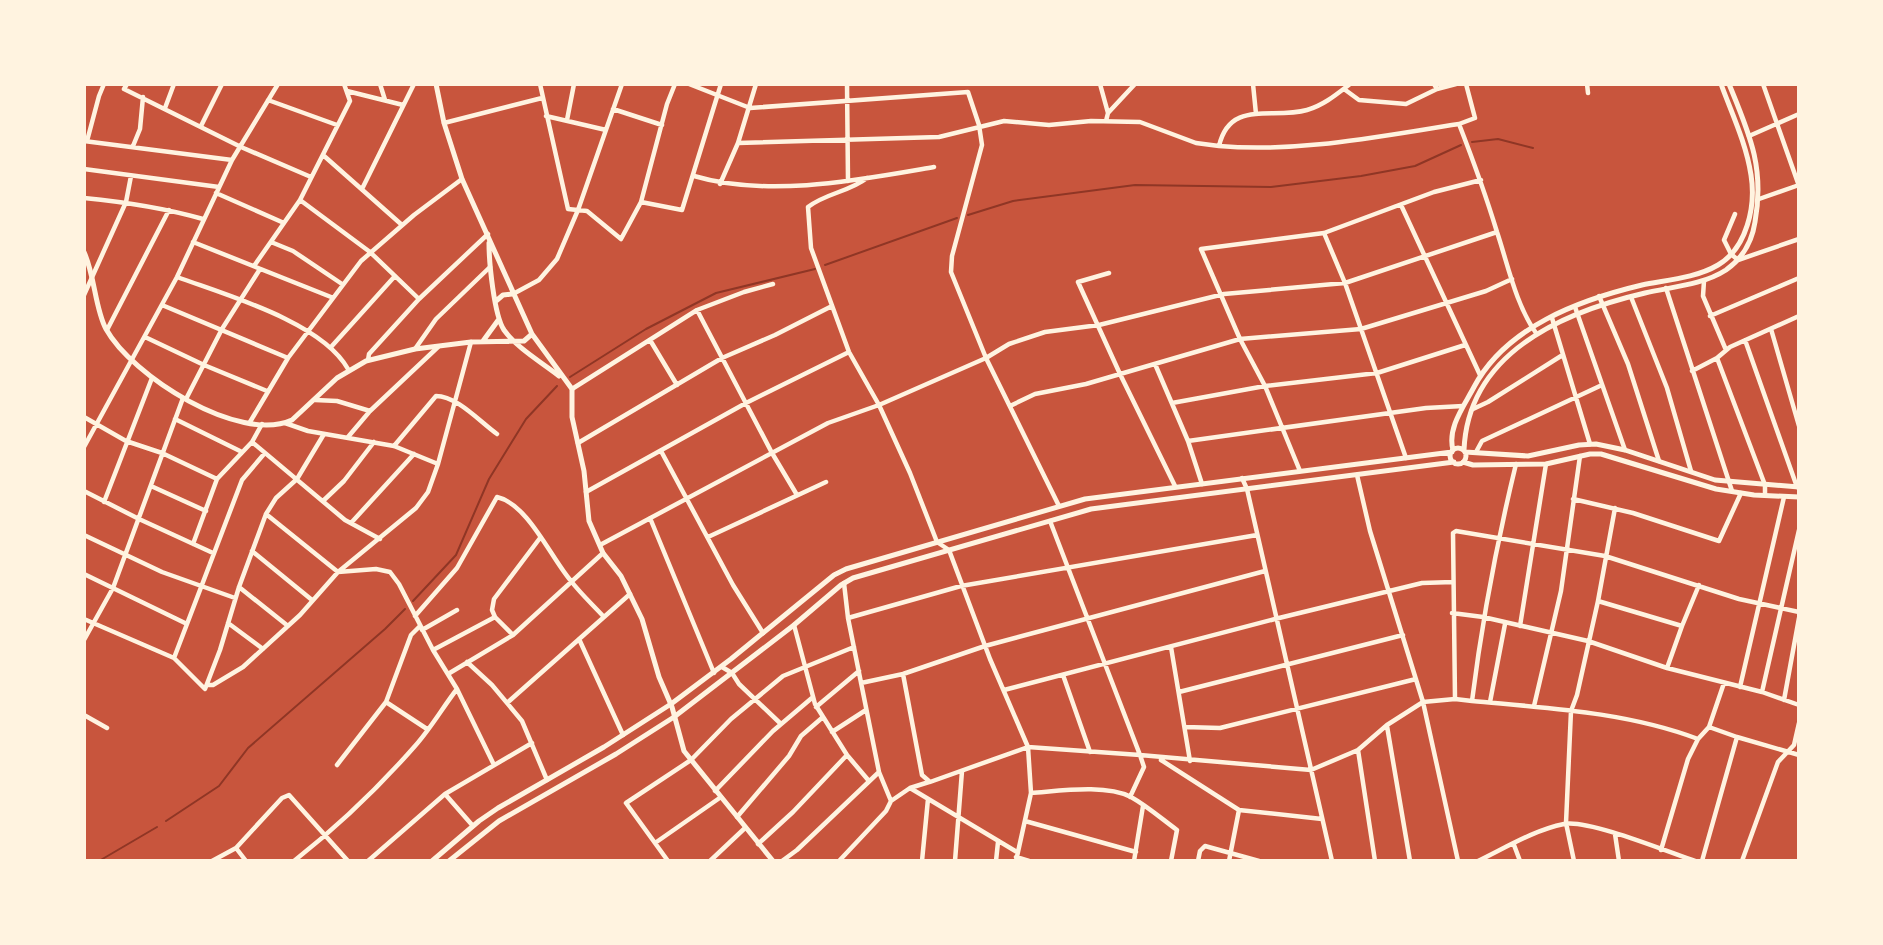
<svg xmlns="http://www.w3.org/2000/svg" width="1883" height="945" viewBox="0 0 1883 945" font-family="Karla,sans-serif">
	<style>
		.lines { fill: none; stroke-linecap: round; stroke-linejoin: round }
		.stream { stroke: #8f3625; stroke-width: 2 }
		.minor { stroke: #fff3e0; stroke-width: 4.5 }
		.tertiary { stroke: #fff3e0; stroke-width: 5 }
		.secondary { stroke: #fff3e0; stroke-width: 5 }
	</style>
	<rect width="100%" height="100%" fill="#c8553d"/>
	<g class="lines">
		<path class="stream" d="M1472 142 1498 139 1533 148
			M968 215 1013 201 1135 185 1271 187 1361 176 1415 166 1461 145
			M825 265 957 218
			M570 377 646 329 716 293 815 269
			M413 601 456 555 489 479 526 419 557 386
			M166 821 219 786 248 748 385 629 405 609
			M99 861 157 827"/>
		<path class="minor" d="M127 84 124 89 241 147 311 177
			M380 84 385 100
			M540 84 568 209 587 211 621 239 641 202 667 104 675 84
			M689 84 750 108 968 92 979 125 982 145 952 256 951 272 986 358 1059 506
			M847 84 848 181
			M1100 84 1108 113
			M1253 84 1256 114
			M1434 84 1437 89 1456 84
			M1466 84 1475 118 1459 124C1473 160 1486 196 1497 232 1508 265 1516 305 1536 333
			M1587 84 1588 93
			M1763 84 1799 186
			M1344 89 1359 100 1406 104 1437 89
			M347 91 403 105
			M268 100 337 125
			M165 108 174 84
			M613 109 662 125
			M546 116 606 130
			M567 120 574 84
			M1106 121 1108 113 1135 84
			M444 123 542 98
			M201 126 222 84
			M1749 136 1799 114
			M84 141 232 160
			M87 141 99 96 104 84
			M738 143 939 137 1004 121 1049 125 1091 121 1140 122 1196 143 1219 146C1230 99 1272 120 1307 110 1324 105 1337 94 1350 84
			M133 146 140 129 143 97
			M1219 146C1299 153 1380 136 1459 124
			M323 155 402 225
			M84 169 219 187
			M694 176C768 198 859 180 934 167
			M867 178C849 192 826 193 808 207L811 248 849 352 879 405 910 473 937 542 949 550 990 659 1028 747 1031 793 1016 861
			M720 184 738 143 756 84
			M362 189 414 84
			M216 193 284 223
			M84 198C125 202 164 208 203 219
			M1759 199 1799 185
			M300 200 370 252 419 299
			M641 202 682 210 721 84
			M1401 205 1480 375
			M1735 214 1724 240 1731 254 1738 260 1799 239
			M1324 233 1345 283 1406 458
			M193 242 331 297
			M271 242 293 251 342 284
			M254 266 300 200 350 101 344 84
			M1109 273 1078 282 1120 374 1175 486
			M177 277C226 295 322 322 348 369
			M1704 281 1703 296 1726 350
			M1666 288 1732 491
			M513 294 539 280 557 259 578 210 622 84
			M84 295 126 202 131 176
			M1599 296 1628 364 1659 461
			M1631 297 1667 388 1691 471
			M162 305 288 358
			M1575 307 1625 450
			M697 310 772 453 797 495
			M1710 316 1799 278
			M1552 318 1590 444
			M1771 329 1799 426
			M107 330 169 210
			M145 337 204 365 267 391
			M650 340 677 385
			M1745 340 1797 487
			M331 347 395 276
			M415 349 436 319 490 267
			M1717 358 1765 485V495
			M368 360 369 354 419 299 488 234
			M1155 364 1188 441 1202 484
			M1692 371 1717 358 1730 347 1799 316
			M572 389 697 310 744 292 773 284
			M186 399 222 329 260 269
			M315 400 337 401 370 411
			M1172 403 1265 386 1377 373 1465 345
			M1010 406 1035 394 1086 384 1240 339 1361 329 1486 291 1512 279
			M1473 409 1488 402 1561 356
			M84 417 126 441 162 453 217 479
			M175 419 242 452
			M250 422 288 358 361 261 414 215 462 179
			M285 423 308 431 394 446 438 464
			M348 437 370 411 438 347
			M1188 441 1426 408 1463 406
			M252 442 345 520 380 539
			M578 443 722 358 775 335 832 306
			M394 446 436 396C457 396 480 422 497 434
			M84 447 177 277 232 160 278 84
			M661 451 733 585 763 633
			M1476 452 1482 441 1602 385
			M1516 464C1497 542 1482 621 1472 701L1455 699 1453 533 1456 531 1605 556 1739 599 1799 612
			M1300 471 1265 386 1240 339 1201 249 1324 233 1434 192 1481 180
			M1357 475 1370 531 1423 702 1458 861
			M1242 478 1247 489 1332 861
			M151 486 206 511
			M84 491 139 519 213 553
			M586 492 746 403 849 352
			M1573 499 1633 513 1719 541 1741 493
			M323 501 344 481 374 442
			M104 502 152 378
			M266 514 338 572 376 569 390 572 399 584 433 650 457 689 494 765
			M650 518 714 673
			M1050 521 1140 755 1311 770 1358 750 1387 725 1423 702 1455 699
			M351 523 414 454
			M84 535 162 572 235 598
			M708 537 826 482
			M193 544 217 479 252 442 262 424
			M600 545 828 423 879 405 986 358 1009 344 1045 332 1099 325 1224 294 1345 283 1497 232
			M252 551 312 600
			M84 574 187 624
			M239 587 288 626
			M1598 601 1682 626 1667 668
			M1452 613 1483 617 1588 641 1667 668 1762 692 1799 705
			M415 616 457 568 497 497C528 504 551 558 571 581 581 594 593 605 604 617
			M495 617 492 610 494 599 540 538
			M848 618 961 586 1257 535
			M84 619 174 658 205 689 220 650 239 587 266 514 276 498 297 479 324 434
			M228 623 263 649
			M794 625 815 704 847 755 869 781
			M1520 626 1546 464
			M1682 626 1699 585
			M422 630 457 610
			M579 639 623 735
			M84 640 113 588 183 398
			M1171 647 1190 761
			M433 650 495 617 513 635
			M174 658 242 480 264 454
			M467 662 492 685 522 721 547 780
			M722 667 732 673 739 684 781 724
			M448 674 513 635 603 553
			M903 674 922 775 930 782 1028 747 1140 755 1144 767 1130 797
			M1063 675 1090 752
			M861 683 903 674 985 646 1265 571
			M207 685H213L243 667 300 615 338 572 416 508 428 492 438 464 471 342
			M1740 687 1784 497
			M1004 690 1275 619 1422 583 1453 582
			M1179 692 1403 635
			M1762 692 1799 530
			M1784 700 1799 618
			M1472 701C1547 708 1627 712 1698 739
			M386 702 427 729
			M1490 702 1505 624
			M507 703 630 594
			M1534 706 1561 591 1580 456
			M816 707 859 671
			M84 715 107 728
			M1387 726 1410 861
			M1185 727 1220 728 1416 679
			M832 732 866 710
			M1737 737 1799 755
			M1358 750 1375 861
			M1161 760 1239 810 1322 819
			M337 765 386 702 411 635 420 626
			M879 772 891 801 910 788 929 782
			M910 788 1017 852
			M715 791 773 731 813 697
			M1031 793C1060 791 1105 784 1131 797 1147 806 1162 819 1177 830L1171 861
			M445 794 473 826
			M737 817 789 756 801 736 823 717
			M1025 821 1136 852
			M1615 834 1619 861
			M655 843 721 797
			M758 844 793 812 847 755
			M1514 845 1520 861
			M236 848 282 798 289 795 348 861
			M1661 850 1688 759 1698 739 1709 727 1724 683
			M1016 857 1029 861
			M212 861 236 848 246 861
			M294 861C337 827 379 787 415 746 431 728 443 707 457 689
			M368 861 445 794 532 743
			M668 861 626 803 691 760 731 719 783 676 854 647
			M710 861 745 828
			M782 861 797 850 879 772 848 618 844 583
			M839 861 886 811 891 801
			M922 861 928 799
			M955 861 962 771
			M996 861 998 842
			M1134 861 1143 806
			M1198 861 1200 851 1205 846 1259 861
			M1229 861 1239 810
			M1478 861C1505 848 1534 830 1564 824 1588 819 1668 852 1695 861
			M1574 861 1566 823 1571 711 1577 695 1598 601 1615 508
			M1702 861 1737 737 1709 727
			M1742 861 1778 762 1794 745 1799 723"/>
		<path class="tertiary" d="M489 243C489 262 494 315 504 330 517 348 541 362 559 376
			M84 252C95 276 95 309 106 329 132 376 239 444 292 420L337 378 366 361 415 349 471 342 524 341 532 334 462 179 444 123 436 84
			M496 301 503 295 512 294
			M532 334 572 389V417L584 471 589 521 603 553 621 576 642 619 659 677 672 707 684 751 773 861
			M483 341 499 319
			M1453 450C1447 428 1464 406 1474 387 1506 327 1579 300 1642 285 1667 280 1696 278 1718 265 1747 248 1756 206 1751 175 1746 143 1732 114 1721 84
			M1464 450C1468 353 1563 312 1645 293 1671 287 1703 285 1726 270 1743 258 1752 242 1755 222 1765 167 1749 133 1729 84"/>
		<path class="secondary" d="M1450 456a8 8 0 1 1 16 0a8 8 0 1 1-16 0Z
			M1465 452 1528 456 1579 445 1596 444 1625 450 1715 480 1799 487
			M1463 462 1473 465 1546 464 1590 454H1601L1716 489 1754 495 1799 497
			M432 861 479 821 498 808 604 747 671 704 731 659 834 575 846 569 1085 499 1452 452
			M449 861 499 821 616 754 674 717 794 625 841 585 853 578 1091 509 1454 462"/>
	</g>
	<rect width="1883" height="945" fill="none" stroke="#fff3e0" stroke-width="172"/>
</svg>
